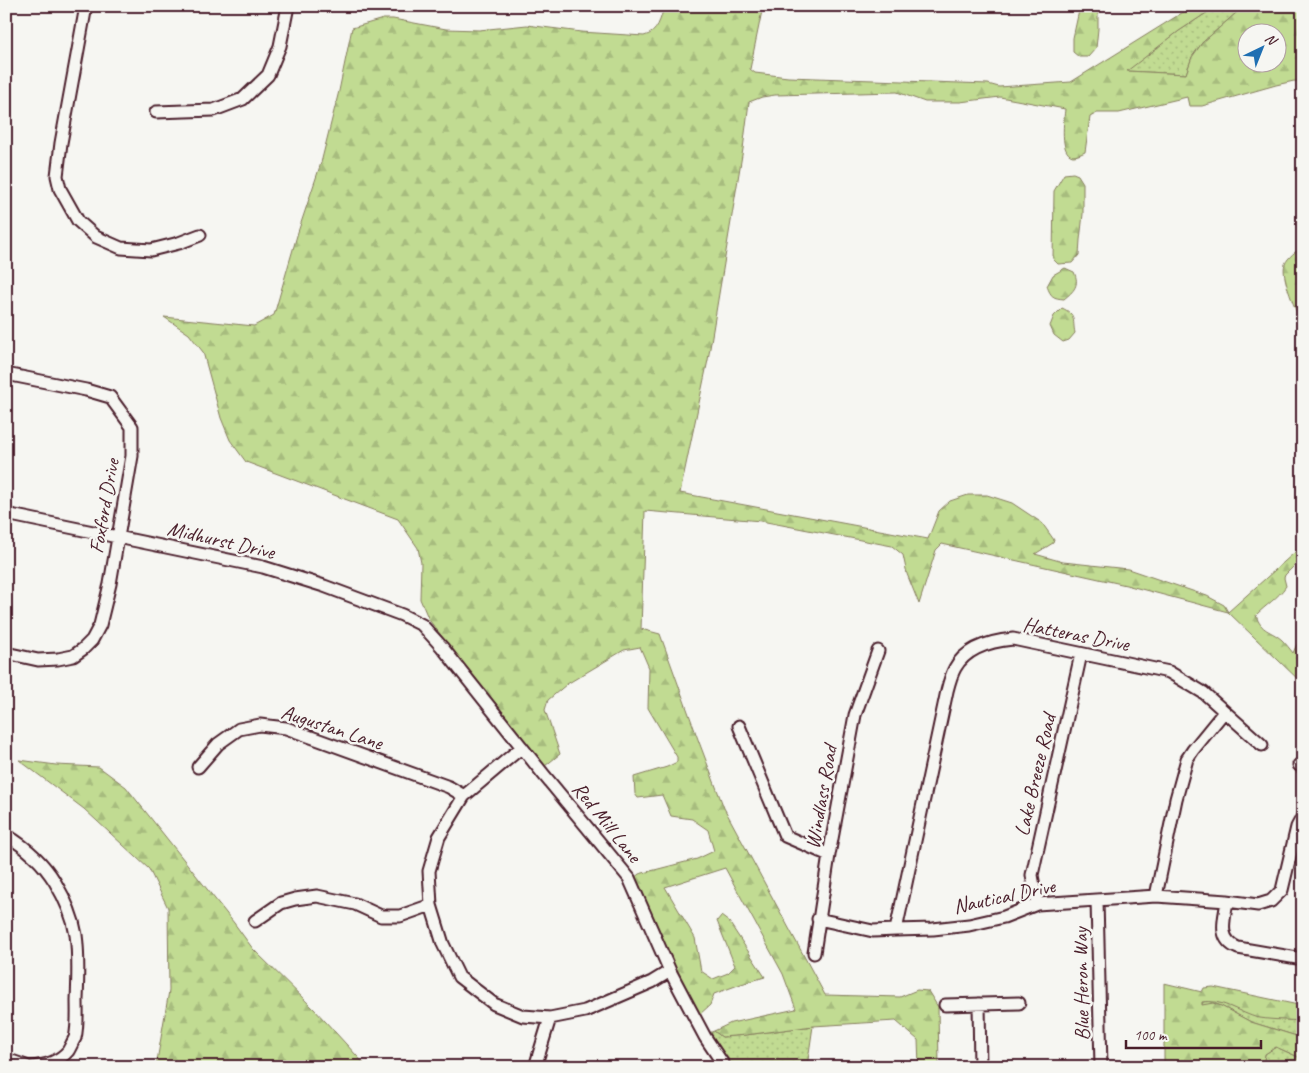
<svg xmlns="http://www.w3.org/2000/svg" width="1309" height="1073" viewBox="0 0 1309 1073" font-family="Caveat,sans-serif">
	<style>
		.green { fill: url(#green-dots); stroke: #867d5e }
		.forest { fill: url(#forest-firs); stroke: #867d5e; fill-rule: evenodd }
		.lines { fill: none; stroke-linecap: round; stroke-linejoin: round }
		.minor-casing { stroke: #4a1f2b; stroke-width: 15 }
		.minor { stroke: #f6f6f2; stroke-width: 11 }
		.labels { text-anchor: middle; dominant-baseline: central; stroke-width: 5; stroke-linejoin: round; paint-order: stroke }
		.street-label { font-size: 21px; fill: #4a1f2b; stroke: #f6f6f2 }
	</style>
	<defs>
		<pattern id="green-dots" width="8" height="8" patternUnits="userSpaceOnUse" patternTransform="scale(1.25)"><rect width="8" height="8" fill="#c1db92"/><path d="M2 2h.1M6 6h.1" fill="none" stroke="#a7bc7e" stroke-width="1.8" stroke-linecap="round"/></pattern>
		<pattern id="forest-firs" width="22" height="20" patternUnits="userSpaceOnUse" patternTransform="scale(1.25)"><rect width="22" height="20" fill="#c1db92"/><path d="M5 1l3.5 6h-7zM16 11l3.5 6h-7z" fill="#a7bc7e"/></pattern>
	</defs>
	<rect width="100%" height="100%" fill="#f6f6f2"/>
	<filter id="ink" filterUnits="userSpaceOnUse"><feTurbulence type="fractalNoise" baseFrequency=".02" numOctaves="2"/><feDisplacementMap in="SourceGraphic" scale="10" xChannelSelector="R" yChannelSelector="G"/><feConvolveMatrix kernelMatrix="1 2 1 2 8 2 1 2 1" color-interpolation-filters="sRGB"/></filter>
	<g filter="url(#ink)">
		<path class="green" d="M1217 6H1244L1202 43 1192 57 1186 74 1126 71 1179 31Z
			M1213 1001 1227 1005 1256 1017 1303 1021V1038L1251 1022 1221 1006 1214 1003 1202 1006V1002Z
			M813 1026 807 1067H732L709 1033 714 1031 722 1037 746 1035Z
			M1276 1047 1303 1059V1067H1275L1264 1060 1265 1054Z"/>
		<path class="forest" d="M664 6H763L750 69 755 73 788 77 988 84 999 87 1071 82 1193 6H1217L1179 31 1127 71 1186 74 1192 57 1202 43 1244 6H1303V82L1294 81 1276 85 1202 106H1189L1187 97 1119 113H1097L1090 117 1085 152C1081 154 1077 156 1073 156 1059 154 1064 119 1065 109L1000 97 960 102H925L897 92 775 95 762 97 749 102 743 149 708 360 680 493 928 539 939 511 950 501 968 495H987L1012 503 1042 523 1054 540 1053 543 1035 554 1063 562 1128 569 1207 596 1224 605 1228 612 1303 545V557L1285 575 1284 578 1286 586C1278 598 1266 605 1256 615 1261 632 1271 630 1282 640 1286 644 1290 649 1293 653L1298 642 1303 641V684L1228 612 1126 585 942 544 936 550 919 604 907 574 903 555 892 546 761 521 645 511 641 629 660 634 699 742 724 808 825 995 900 997 917 990 928 991 938 1007 939 1067H919L918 1040 896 1021 813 1026 746 1035 722 1037 714 1031 731 1023 796 1009 783 974 725 868 665 887 695 938 701 971 713 979 728 973 735 966 717 921 721 916 729 922 765 977 741 984 714 994 710 1005 699 1015 685 988 634 878 639 874 697 859 714 851 708 830 692 819 671 816 662 795 638 798 635 794 634 777 667 767 677 762V757L648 708 649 668 640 647 624 650 567 684 548 700 545 710 560 754 545 766 429 620 420 599 421 563 418 548 398 519 246 462 230 440 221 418 203 352 189 334 164 317 254 326 274 315 298 232 321 163 339 91 352 28 383 19H393L446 29 479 30 527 25 581 32 644 36C658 33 661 18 664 6ZM1246 32H1276V62H1246Z
			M1080 6H1098V29L1096 48 1088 57H1079L1073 52V38Z
			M1073 173 1078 175 1083 183V214L1080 240 1079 255 1072 263 1058 264 1053 259 1054 191 1064 174Z
			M1303 247V326C1297 313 1280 276 1285 264 1288 257 1296 251 1303 247Z
			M1065 268 1074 272C1080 285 1074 291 1064 299 1053 298 1051 297 1047 286L1053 275Z
			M1062 308C1077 315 1072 319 1075 333L1069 340 1063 342 1054 335 1050 326 1054 316Z
			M19 760 56 765 99 767 126 787 234 923 253 949 314 1009 367 1067H156L169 991 168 908 149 869 84 809Z
			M1164 983 1202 992 1204 988 1213 987 1303 1006V1021C1290 1020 1267 1020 1255 1017 1236 1011 1222 999 1202 1002V1005L1213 1003 1221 1006 1251 1022 1303 1038V1059L1276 1047 1265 1054 1264 1060 1275 1067H1164Z"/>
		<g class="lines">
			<defs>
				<path id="minor" d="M86 6 61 143 57 176 60 189 78 221 96 237 121 248 151 250 179 243 200 235
					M156 112 214 110 243 99 268 75 280 46 288 6
					M6 374 86 390 110 397 132 427V456L110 584 100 625 92 640 83 649 73 656 58 659 38 660 6 653
					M6 514 263 567 324 586 402 615 422 625 442 647 544 775 629 878 670 971 689 1007 705 1037 725 1067
					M739 726 785 836 829 855
					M522 747 464 796 439 837 429 871 431 905 443 944 459 977 494 1004 523 1016 550 1018 585 1011 652 982 670 971
					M1299 765 1303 768
					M198 767 218 744 239 729 260 725 286 728 449 787 464 796
					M6 835C26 847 43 862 55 882 64 897 73 917 76 935 79 956 78 978 77 1000 77 1012 78 1026 75 1038 73 1041 70 1048 68 1051 58 1063 44 1066 30 1067
					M1156 896 1176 799 1187 759 1193 750 1224 712
					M1097 900 1101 1067
					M1227 901C1225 918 1216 939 1238 948L1303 959
					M1037 904 1032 875 1081 654
					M818 919 873 931 896 930 933 929 969 925 1004 917 1037 904 1156 896 1227 901 1258 905 1271 901 1282 890 1297 827 1303 816
					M255 921 281 903 295 899 317 896 355 904 381 916H400L431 905
					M896 930 947 691C949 683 951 675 955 668 966 648 992 641 1013 639L1169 672 1204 693 1262 745
					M814 953 829 855 855 715 878 651
					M979 1004 980 1067
					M945 1005 1019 1003
					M6 1059 29 1067
					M535 1067 550 1018"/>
			</defs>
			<use href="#minor" class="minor-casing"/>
			<use href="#minor" class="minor"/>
		</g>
	</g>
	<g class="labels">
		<g class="street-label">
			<text transform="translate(104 506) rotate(-80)">Foxford Drive</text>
			<text transform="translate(221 540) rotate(13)">Midhurst Drive</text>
			<text transform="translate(1076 634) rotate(11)">Hatteras Drive</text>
			<text transform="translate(332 727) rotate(18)">Augustan Lane</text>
			<text transform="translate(1035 775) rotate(-77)">Lake Breeze Road</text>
			<text transform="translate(821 797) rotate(-80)">Windlass Road</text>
			<text transform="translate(607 822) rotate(51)">Red Mill Lane</text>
			<text transform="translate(1004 896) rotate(-12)">Nautical Drive</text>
			<text transform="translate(1081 984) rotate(-91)">Blue Heron Way</text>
		</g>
	</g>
	<rect width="1309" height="1073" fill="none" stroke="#f6f6f2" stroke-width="25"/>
	<rect x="12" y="12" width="1284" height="1048" fill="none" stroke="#4a1f2b" stroke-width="2" filter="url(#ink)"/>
	<g transform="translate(1262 48) rotate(43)"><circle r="24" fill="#f6f6f2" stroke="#b1a0a2"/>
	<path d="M0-4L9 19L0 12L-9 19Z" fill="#1f6fb2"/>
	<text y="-8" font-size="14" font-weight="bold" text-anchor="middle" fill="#4a1f2b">N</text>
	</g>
	<path d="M1126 1040v8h135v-8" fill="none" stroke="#4a1f2b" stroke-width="2.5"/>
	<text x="1134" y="1040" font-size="15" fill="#4a1f2b" stroke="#f6f6f2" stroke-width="4" paint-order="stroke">100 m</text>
</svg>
